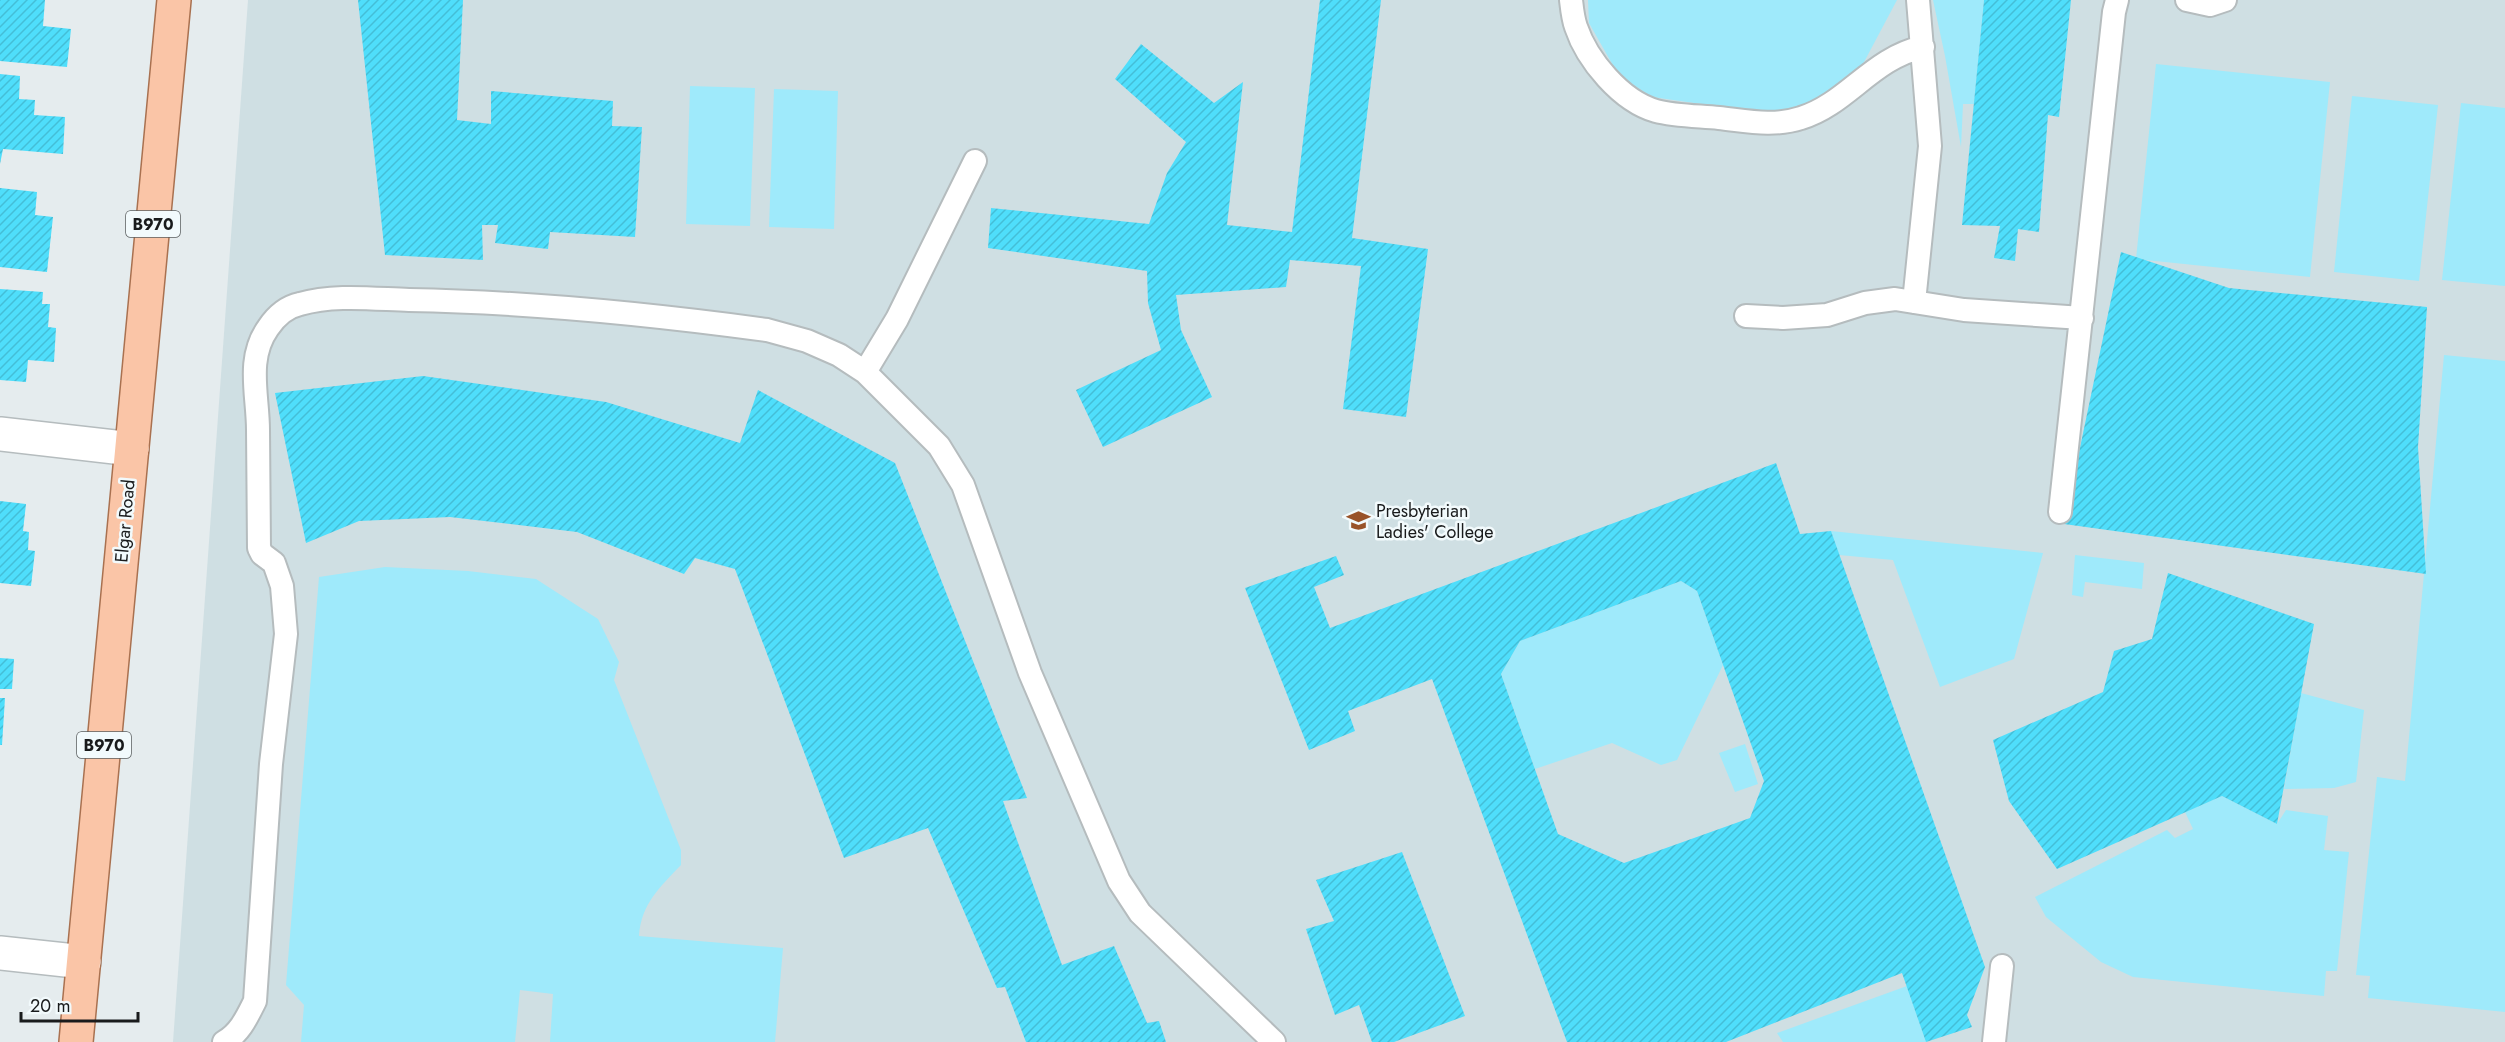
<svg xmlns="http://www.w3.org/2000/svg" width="2505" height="1042" viewBox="0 0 2505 1042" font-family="Jost,sans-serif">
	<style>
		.built { fill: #cfdfe3 }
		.green { fill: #9feafb }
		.building { fill: url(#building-hatch); fill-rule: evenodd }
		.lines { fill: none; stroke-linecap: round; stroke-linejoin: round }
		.service-casing { stroke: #b5bcbe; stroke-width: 26 }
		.minor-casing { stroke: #b5bcbe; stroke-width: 36 }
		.primary-casing { stroke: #a97150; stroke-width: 36 }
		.service { stroke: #fff; stroke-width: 22 }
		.minor { stroke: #fff; stroke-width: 33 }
		.primary { stroke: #fac5a7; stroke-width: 33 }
		.labels { text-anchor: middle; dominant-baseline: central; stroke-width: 5; stroke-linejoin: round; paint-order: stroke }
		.shield { fill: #f2fafc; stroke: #5a5e5f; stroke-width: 1.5 }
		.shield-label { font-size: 16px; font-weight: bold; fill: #191b1c }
		.poi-label { font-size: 18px; fill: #191b1c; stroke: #f2fafc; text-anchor: start }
		.street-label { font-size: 18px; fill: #191b1c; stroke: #f2fafc }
	</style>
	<defs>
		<pattern id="building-hatch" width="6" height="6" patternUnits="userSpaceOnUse" patternTransform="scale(1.5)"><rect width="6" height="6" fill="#4fdefb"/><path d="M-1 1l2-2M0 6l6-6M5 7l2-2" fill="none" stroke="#44bed7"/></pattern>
	</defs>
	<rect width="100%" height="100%" fill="#e5ecee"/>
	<path class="built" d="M248 0H2505V1042H173Z"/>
	<path class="green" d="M1588 0H1897L1863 64 1817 102 1780 115 1652 97 1619 76 1589 23Z
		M1933 0H1984L1974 104H1963L1961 147 1945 56Z
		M2156 64 2330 82 2310 277 2136 259Z
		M690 86 755 88 750 226 686 224Z
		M774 89 838 91 834 229 769 227Z
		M2352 96 2438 105 2419 281 2334 272Z
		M2461 103 2505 108V286L2442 280Z
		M2444 355 2505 361V1012L2368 998 2370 976 2356 975 2377 777 2405 781Z
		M1831 531 2043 553 2014 659 1940 687 1893 560 1839 555Z
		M2075 555 2144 563 2142 589 2085 582 2083 597 2072 595Z
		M385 567 468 571 536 579 598 619 619 662 614 680 681 850V865C660 887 641 904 639 936L783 948 775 1042H550L553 994 520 990 515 1042H301L304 1005 286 985 319 577Z
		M1681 581 1697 591 1723 665 1677 760 1661 765 1612 743 1535 769 1501 674 1520 641Z
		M2301 693 2364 710 2356 782 2334 788 2284 789Z
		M1745 744 1758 784 1735 792 1719 753Z
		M2222 796 2277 824 2286 810 2328 816 2324 850 2349 852 2337 971H2326L2324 996 2133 977 2101 962 2046 917 2035 897 2167 830 2175 838 2193 829 2185 812Z
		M1907 986 1926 1042H1783L1777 1033Z"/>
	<path class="building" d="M0 0H45L43 26 71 29 67 67 0 61Z
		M358 0H463L457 120 491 124V91L613 101 612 126 642 127 635 237 550 232 548 249 495 243 498 225H482L483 260 385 255Z
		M1320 0H1381L1352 238 1428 249 1406 417 1343 409 1361 266 1290 260 1286 287 1176 295 1181 330 1212 397 1103 447 1076 390 1161 350 1148 303 1147 271 988 248 991 208 1149 224 1167 173 1186 142 1115 79 1141 44 1214 103 1243 82 1227 225 1292 232Z
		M1984 0H2071L2059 117 2048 115 2039 232 2018 229 2015 261 1994 258 2000 226 1962 225Z
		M0 74 20 76 19 99 35 100 34 115 65 117 63 154 3 149 0 164Z
		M0 188 37 192 35 215 53 217 47 272 0 267Z
		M2121 252 2229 288 2427 307 2418 447 2426 574 2064 524Z
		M0 289 43 292 42 304H50L48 327 56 328 54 362 28 360 26 382 0 380Z
		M423 376 606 402 740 443 758 390 895 463 1027 798 1003 801 1062 965 1114 946 1147 1023 1159 1021 1166 1042H1026L1005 987 997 988 928 828 844 858 735 569 695 558 684 574 577 532 450 517 359 521 306 543 275 393Z
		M1776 463 1800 534 1831 531 1985 967 1967 1015 1972 1027 1926 1042 1902 973 1726 1042H1567L1432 679 1348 711 1355 731 1309 750 1245 588 1336 556 1344 575 1314 587 1330 628ZM1681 581 1697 591 1764 781 1750 818 1624 863 1558 834 1501 674 1520 641Z
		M0 501 26 504 23 531 29 532 28 550 35 551 31 586 0 583Z
		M2168 573 2314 624 2277 824 2222 796 2057 869 2009 801 1993 740 2103 692 2114 651 2152 639Z
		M0 658 14 659 12 689H0Z
		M0 698H5L2 745H0Z
		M1402 852 1465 1016 1394 1042H1372L1359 1005 1335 1015 1306 929 1334 921 1316 880Z"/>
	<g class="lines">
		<defs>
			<path id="service" d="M1571 0C1572 9 1573 19 1576 27 1587 60 1621 101 1656 111 1675 116 1699 116 1719 118 1747 121 1774 127 1801 118 1847 104 1872 58 1923 47
				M2187 0 2210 5 2225 0
				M1914 302 1930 146 1918 0
				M1746 316 1783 318 1827 315 1865 303 1895 299 1964 310 2082 318
				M865 372 897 319 975 161
				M2060 512 2114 12 2117 0
				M224 1042C240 1033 247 1017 255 1001L271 764 286 634 282 586 274 563 262 554 259 548C259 509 258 469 258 430 258 395 246 359 268 328 276 316 286 307 300 304 334 294 374 299 409 300 528 302 649 314 767 330L807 341 839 355 865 372 939 446 963 485 1030 673 1119 881 1140 913 1274 1042
				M1994 1042 2002 966"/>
			<path id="minor" d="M0 434 132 449
				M0 953 84 962"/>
			<path id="primary" d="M76 1042 174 0"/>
		</defs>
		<use href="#service" class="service-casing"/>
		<use href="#minor" class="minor-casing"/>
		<use href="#primary" class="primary-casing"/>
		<use href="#service" class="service"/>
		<use href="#minor" class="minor"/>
		<use href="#primary" class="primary"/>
	</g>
	<defs>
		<symbol id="school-bare" viewBox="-9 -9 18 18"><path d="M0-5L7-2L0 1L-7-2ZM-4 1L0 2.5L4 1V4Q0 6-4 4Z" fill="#995329" stroke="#f2fafc" stroke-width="2.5" paint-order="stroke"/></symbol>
	</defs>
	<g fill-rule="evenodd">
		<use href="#school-bare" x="1342" y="504" width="33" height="33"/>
	</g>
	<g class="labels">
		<g class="shield">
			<rect x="126" y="211" width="54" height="26" rx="4.5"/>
			<rect x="77" y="732" width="54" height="26" rx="4.5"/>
		</g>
		<g class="shield-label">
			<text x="153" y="224">B970</text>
			<text x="104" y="745">B970</text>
		</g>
		<g class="poi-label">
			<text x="1376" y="511">Presbyterian<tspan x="1376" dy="21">Ladies' College</tspan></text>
		</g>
		<g class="street-label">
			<text transform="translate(125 521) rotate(-85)">Elgar Road</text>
		</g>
	</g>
	<path d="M21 1012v9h117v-9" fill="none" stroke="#191b1c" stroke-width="3"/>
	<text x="30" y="1012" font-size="18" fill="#191b1c" stroke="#f2fafc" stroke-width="4.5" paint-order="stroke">20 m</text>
</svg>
